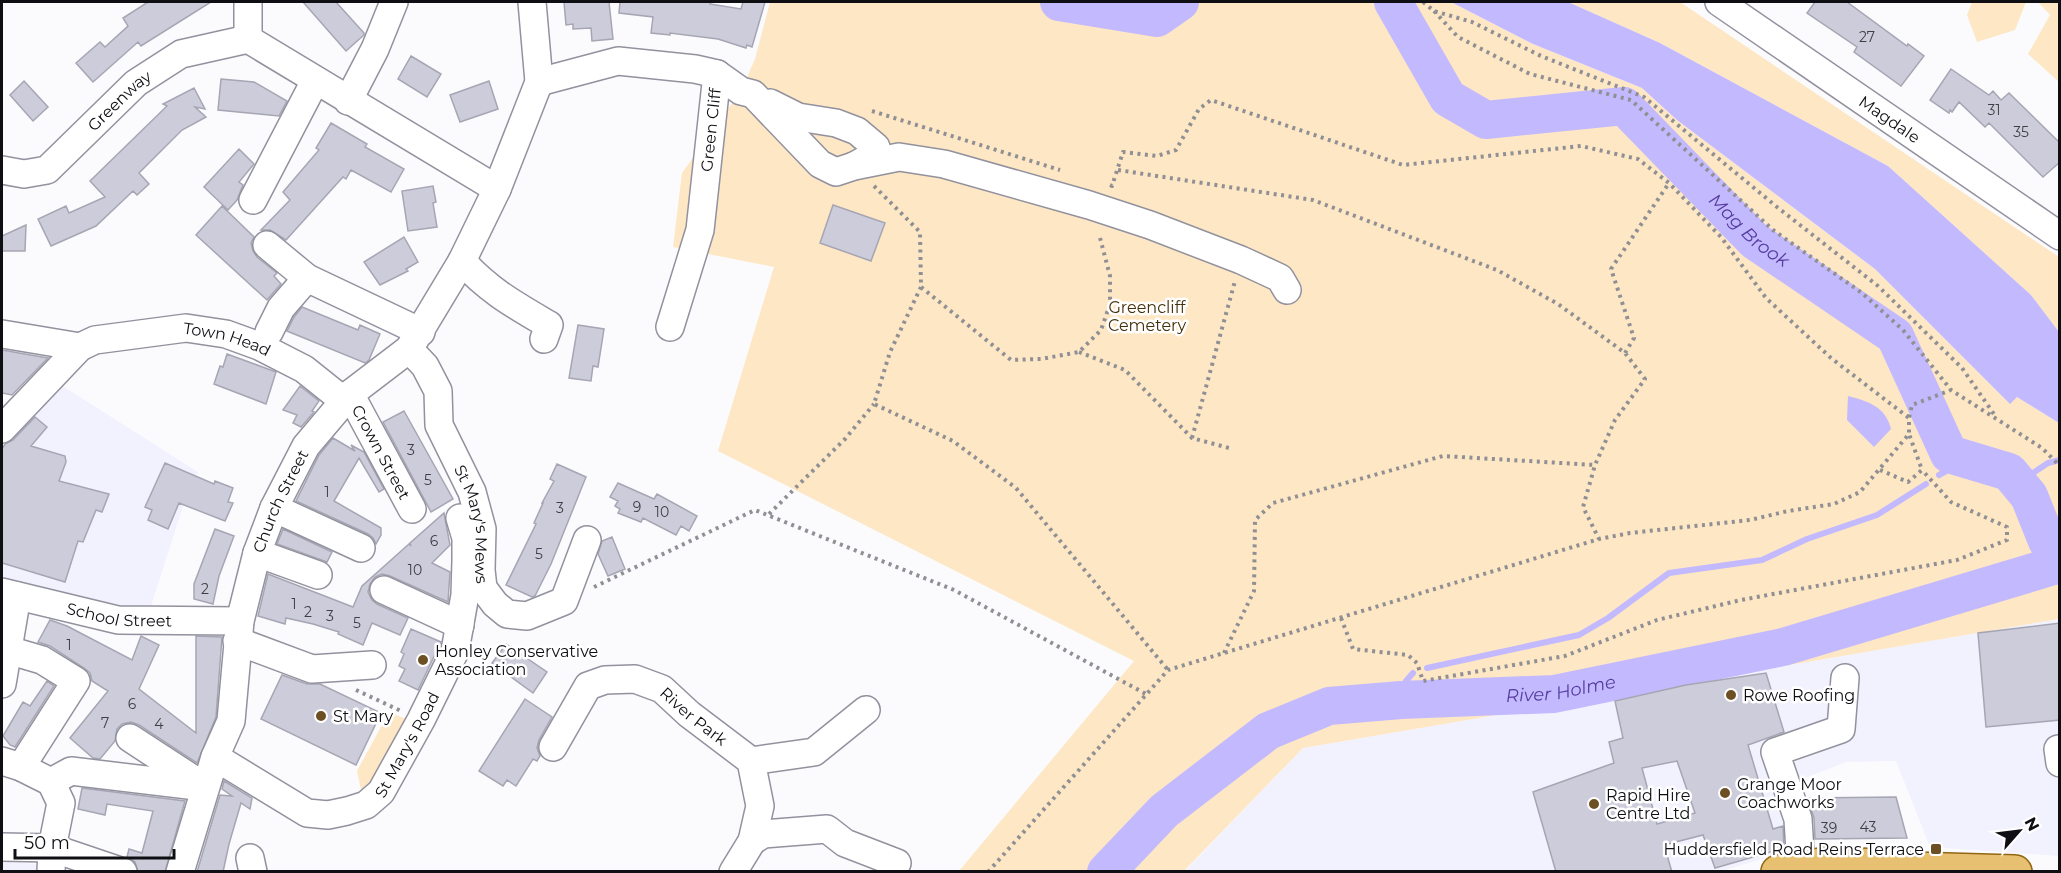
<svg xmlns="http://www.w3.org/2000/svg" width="2061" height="873" viewBox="0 0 2061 873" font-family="Montserrat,sans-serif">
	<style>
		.built { fill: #f2f1fe }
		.green { fill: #fee7c4 }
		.water { fill: #c3b9fe }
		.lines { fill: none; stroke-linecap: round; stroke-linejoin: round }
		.stream { stroke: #c3b9fe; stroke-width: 6 }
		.river { stroke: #c3b9fe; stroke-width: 38 }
		.building { fill: #cdccda; stroke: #a6a5b3; stroke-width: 1.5; fill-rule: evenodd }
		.minor-casing { stroke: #92919e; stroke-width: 30 }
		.major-casing { stroke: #916612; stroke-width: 36 }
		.path { stroke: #909094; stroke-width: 4; stroke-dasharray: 3 4.5; stroke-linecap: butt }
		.minor { stroke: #fff; stroke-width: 27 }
		.major { stroke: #e7c071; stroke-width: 33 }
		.poi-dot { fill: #6c5023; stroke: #fff; stroke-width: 2 }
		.labels { text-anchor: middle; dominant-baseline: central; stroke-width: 5; stroke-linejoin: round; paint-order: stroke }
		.number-label { font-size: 14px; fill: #3e3e45 }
		.street-label { font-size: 16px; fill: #0e0e13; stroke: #fff }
		.park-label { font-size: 16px; fill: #452f09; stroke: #fff }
		.poi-label { font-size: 16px; fill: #0e0e13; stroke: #fff; text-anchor: start }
		.water-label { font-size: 18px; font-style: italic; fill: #563c9e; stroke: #fff }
	</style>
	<rect width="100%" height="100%" fill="#fbfbfe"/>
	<path class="built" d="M58 383 198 472 185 500 151 606 99 607 2 579V446L28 410Z
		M2059 619V856L1930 847 1896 761 1846 762 1802 779 1805 846 1722 871 1184 872 1303 748Z
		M2 861 42 865 48 871H2Z"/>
	<path class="green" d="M770 2H1131L1141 7 1149 2H1451L1533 44 1642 88 1677 120 1875 269 2009 403 2017 397 2059 423V619L1303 748 1184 871H959L1134 661 718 451 774 267 673 247 682 173 741 91 755 59Z
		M1568 2H1680L2059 257V332L2031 295 1888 166 1660 43Z
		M1972 2H2026L2015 30 1977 42 1967 15Z
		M2038 2H2058L2059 4V82L2028 54 2050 15Z
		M389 712 406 719 363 799 357 771Z"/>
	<path class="water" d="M1451 2H1568L1660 43 1888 166 2031 295 2059 332V423L2017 397 2010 404 1875 269 1677 120 1642 88 1533 44Z
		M1848 396C1868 401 1886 407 1891 429L1874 447 1847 420Z"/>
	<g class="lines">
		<path class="stream" d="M1939 475 1968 459
			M2018 483 2048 463 2060 460
			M1427 668 1579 635 1608 618 1669 573 1762 560 1807 539 1877 515 1926 484
			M1401 700 1406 681 1413 673"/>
		<g class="river">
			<path d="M1059 2 1157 18 1180 2"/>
			<path id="s1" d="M1393 2 1448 98 1486 120 1624 106 1755 241 1895 336 1949 454 2009 472 2029 496 2047 541 2060 554"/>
			<path id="s2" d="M1106 872 1164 811 1268 731 1329 706 1401 700 1554 694 1783 647 2060 564"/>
		</g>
	</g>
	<path class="building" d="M148 2H211L141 46 138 42 93 82 76 63 100 42 105 47 128 26 123 18Z
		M303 2H336L364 33V35L346 51Z
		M564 2H609L613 39 592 41 591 28 573 29V24L566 25Z
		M620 2H711L710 4 741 9 743 2H765L752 47 747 45 746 48 718 39 670 33V35L651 33 653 17 619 13Z
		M1815 2H1847L1907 46 1908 44 1924 56 1901 86 1854 52 1857 47 1807 13Z
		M411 56 441 74 427 97 398 79Z
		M1951 69 1989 95 1993 91 2001 100 2009 93 2060 143V162L2043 177 1989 123 1985 127 1959 102 1952 112 1950 110 1949 113 1930 100Z
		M221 79 254 82 287 101 279 116 218 110Z
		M24 81 48 107 33 121 10 95Z
		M489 81 498 109 460 122 450 95Z
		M194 88 205 109 195 107 206 117 182 130 139 173 149 184 137 195 133 191 96 226 51 246 38 219 66 206 69 213 105 197 90 181 167 106 163 104Z
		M331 123 367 144 365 147 404 169 391 192 351 170 346 179 343 177 286 240 270 230H261L290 200 283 192 319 150 316 148Z
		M239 149 254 164 239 182 243 185 237 200 228 210 204 187Z
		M433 186 436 202 433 203 437 227 408 231 402 191Z
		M833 205 885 223 871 261 820 243Z
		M222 206 254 237 251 243 253 251 257 257 277 273 274 276 281 284 267 300 196 235Z
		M26 225 25 251H2V236Z
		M404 237 418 262 406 269 408 271 380 285 364 262Z
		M302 307 358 330 360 325 380 334 369 360 365 363 287 331 294 317Z
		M578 325 604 329 598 367 593 366 591 381 569 378Z
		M2 350 48 358 12 395 2 393Z
		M227 354 276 372 266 404 214 384 220 366 223 367Z
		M300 386 319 401 312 411 314 412 301 427 293 423 297 415 283 410Z
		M404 411 453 499 431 512 383 422Z
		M35 417 47 427 31 446 65 456 66 462 59 481 109 494 102 512 96 510 83 542 78 541 65 582 2 563V449L5 444 13 440Z
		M333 438 355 451 351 445 364 452 384 489 379 492 359 458 334 501 381 528V535L376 544 373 538 368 534 296 501 319 455Z
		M165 463 214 484 215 481 233 488 228 502 233 503 225 521 179 503 168 529 148 520 152 510 145 507Z
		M557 464 586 477 551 564 535 596 532 597 506 585 536 524 534 523 543 503H542L554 481 550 479Z
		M618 483 654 499 657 494 697 516 689 531 681 526 676 535 643 518 641 522 618 513 620 509 615 506 618 501 610 497Z
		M444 513 450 545 432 563 450 572 448 602 390 576 382 574 375 577 370 584 368 592 372 600 377 604 408 618 400 635 372 623 363 645 338 634 339 632 313 624 286 618 285 624 258 616 268 574 353 607 362 586 409 544 411 546 410 543Z
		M215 529 234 536 219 576 213 604 194 599V584Z
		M283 529 332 552 327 562 277 544Z
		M612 537 625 569 608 576 598 554 602 541Z
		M50 620 67 626 132 660 141 636 159 645 139 689 196 733V636L222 637 216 717 197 763 139 725 131 722 122 724 117 729 115 741 100 759 93 758 70 738 108 691 92 681 90 673 84 668 50 646 38 642Z
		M2060 623V720L1986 727 1978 633Z
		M411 629 441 642 418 690 399 681 405 669 399 666 404 654 401 652Z
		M506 644 547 672 533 693 492 663Z
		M1766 673 1784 732 1748 745 1773 829 1783 826 1784 848 1715 868 1703 835 1664 845 1672 872H1556L1533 792 1614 763 1609 742 1623 738 1615 701 1686 685ZM1677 761 1695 813 1657 824 1642 768Z
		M282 675 307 684H320L381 713 356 765 261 719Z
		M47 681 54 686 15 747 10 745 3 736 23 702 30 706Z
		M525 699 552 717 539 740 537 748 540 756 537 761 533 759 516 786 507 780 503 786 479 771Z
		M224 781 252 798 250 809 241 803 229 844 223 872H197L220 795 232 796 222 789Z
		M82 788 185 801 165 872H138L135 862 127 857 129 849 142 853 153 811 107 804 105 815 78 809Z
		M1896 797 1907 838 1815 839 1814 818 1807 798Z"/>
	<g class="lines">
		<defs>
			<g id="minor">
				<path id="s3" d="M1719 2 2060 236"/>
				<path d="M248 39V2"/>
				<path d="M717 74 741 91 753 94 820 164 836 172 854 166 899 157 944 164 1089 205 1150 225 1241 260 1280 278 1287 290"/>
				<path d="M539 82 618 61 695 69 717 74 700 230 670 327"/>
				<path d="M348 101 375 49 394 2"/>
				<path d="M770 103 798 117 836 123 857 131 876 147 872 156 854 166"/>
				<path id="s4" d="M2 170 24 174 47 170 136 83 181 54 248 39 497 189"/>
				<path d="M253 200 315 81"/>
				<path d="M267 245 307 278 421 332"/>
				<path d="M462 261C489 291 515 305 549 325L544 339"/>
				<path d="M269 332 281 308 307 278"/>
				<path d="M2 334 80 347"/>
				<path id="s5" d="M409 349 425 366 438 391 439 425 472 492 482 529 481 570 483 588 495 604 507 614 527 616 564 601 587 540"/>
				<path id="s6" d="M350 394 412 509"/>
				<path id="s7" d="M2 429 80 347 95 340 186 328 226 334 259 346 304 369 344 401"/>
				<path d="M274 508 361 548"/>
				<path d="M257 553 318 575"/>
				<path d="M384 590 460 625"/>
				<path id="s8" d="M2 592 118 620 240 621"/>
				<path d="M237 641 312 669 372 665"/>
				<path d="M8 650 42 660 76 681 21 767"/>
				<path d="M2 684 17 596"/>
				<path d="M130 738 199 783"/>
				<path id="s9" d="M553 747 588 686 605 680 635 679 662 689 689 714 751 761 760 806 752 841 733 872"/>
				<path d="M2058 749 2060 763"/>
				<path id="s10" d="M215 757 307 813 328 815 347 811 366 805 381 792 421 720 455 651 465 595 466 561V538L460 518"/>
				<path d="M2 761 21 767 51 782 61 803 52 848 51 872"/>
				<path d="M751 761 814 752 866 710"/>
				<path d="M51 782 71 771 205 787"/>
				<path d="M752 841 763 834 827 829 845 843 897 863"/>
				<path d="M2 847 52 848 123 872"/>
				<path d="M250 858 253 872"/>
				<path d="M1801 868 1798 819 1775 752 1841 729 1845 678"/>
				<path id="s11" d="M180 872 215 757 231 721 240 621 257 553 274 508 306 446 350 394 409 349 462 261 497 189 539 82 532 2"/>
			</g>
			<path id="major" d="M1778 872 1833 863 1912 869 2015 872"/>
		</defs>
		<use href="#minor" class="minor-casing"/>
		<use href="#major" class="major-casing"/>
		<path class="path" d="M1423 2 1434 11 1472 22 1541 56 1644 97 1777 207 1878 286 1962 368 1996 417
			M1434 11 1458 37 1530 74 1631 100 1773 230 1862 293 1903 330 1951 390 2042 448 2060 466
			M872 111 1060 170
			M1118 170 1313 200 1497 270 1558 304 1625 353 1645 379 1615 420 1595 465 1583 507 1599 539
			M1110 185 1112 186 1123 152 1157 156 1176 150 1199 109 1211 100 1403 165 1581 146 1638 159 1669 183 1721 237 1766 298 1831 358 1909 418
			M874 186 920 232 921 287 890 352 874 404 953 441 1016 488 1168 670
			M921 287 1011 360 1041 359 1079 352 1101 330 1110 304V276L1099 234
			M1079 352 1125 370 1192 438 1229 448
			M1625 353 1634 338 1611 269 1669 183
			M1192 438 1235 281
			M1880 470 1908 482 1922 470 1909 434
			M769 514 845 439 874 404
			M594 587 755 510 954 590 1146 694
			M1341 618 1353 649 1408 655 1417 663 1423 681 1565 656 1657 620 1741 600 1957 560 2007 540V527L1951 502 1922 470
			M1224 653 1254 591 1255 520 1273 503 1443 456 1595 465
			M356 690 401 711
			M988 872 1168 670 1599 539 1630 533 1750 520 1788 511 1834 504 1860 492 1909 434V418L1912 405 1951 390"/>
		<use href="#minor" class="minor"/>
		<use href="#major" class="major"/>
	</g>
	<g class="poi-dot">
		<circle cx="423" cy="660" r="6"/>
		<circle cx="1731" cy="695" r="6"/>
		<circle cx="321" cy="716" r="6"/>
		<circle cx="1725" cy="793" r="6"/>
		<circle cx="1594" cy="804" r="6"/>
		<rect x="1930" y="843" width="12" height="12" rx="3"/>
	</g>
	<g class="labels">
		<g class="number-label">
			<text x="1867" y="37">27</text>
			<text x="1994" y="110">31</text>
			<text x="2021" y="132">35</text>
			<text x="411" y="450">3</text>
			<text x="428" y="480">5</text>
			<text x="327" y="492">1</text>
			<text x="637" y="507">9</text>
			<text x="560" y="508">3</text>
			<text x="662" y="512">10</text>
			<text x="434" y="541">6</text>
			<text x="539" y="554">5</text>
			<text x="415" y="570">10</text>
			<text x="205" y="589">2</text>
			<text x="294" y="604">1</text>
			<text x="308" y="612">2</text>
			<text x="330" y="616">3</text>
			<text x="357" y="623">5</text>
			<text x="69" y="645">1</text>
			<text x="132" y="704">6</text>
			<text x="105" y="723">7</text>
			<text x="159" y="724">4</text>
			<text x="1868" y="827">43</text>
			<text x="1829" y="828">39</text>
		</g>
		<g class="street-label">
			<text stroke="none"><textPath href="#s4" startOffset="146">Greenway</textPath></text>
			<text stroke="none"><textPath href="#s3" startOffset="207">Magdale</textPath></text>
			<text transform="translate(711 130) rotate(-84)">Green Cliff</text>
			<text stroke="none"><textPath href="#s7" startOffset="264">Town Head</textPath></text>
			<text stroke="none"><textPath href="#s6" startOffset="66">Crown Street</textPath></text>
			<text stroke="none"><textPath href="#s11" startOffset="387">Church Street</textPath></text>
			<text stroke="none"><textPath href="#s5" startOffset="192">St Mary's Mews</textPath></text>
			<text stroke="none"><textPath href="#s8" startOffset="120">School Street</textPath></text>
			<text stroke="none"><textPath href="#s9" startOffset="189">River Park</textPath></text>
			<text stroke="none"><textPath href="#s10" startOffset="242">St Mary's Road</textPath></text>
		</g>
		<g class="park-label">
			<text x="1147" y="307">Greencliff<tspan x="1147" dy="18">Cemetery</tspan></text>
		</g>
		<g class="poi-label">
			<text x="435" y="651">Honley Conservative<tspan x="435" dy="18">Association</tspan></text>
			<text x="1743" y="695">Rowe Roofing</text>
			<text x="333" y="716">St Mary</text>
			<text x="1737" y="784">Grange Moor<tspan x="1737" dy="18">Coachworks</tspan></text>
			<text x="1606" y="795">Rapid Hire<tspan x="1606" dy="18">Centre Ltd</tspan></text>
			<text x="1924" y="849" text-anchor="end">Huddersfield Road Reins Terrace</text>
		</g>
		<g class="water-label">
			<text stroke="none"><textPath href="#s1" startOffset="470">Mag Brook</textPath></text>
			<text stroke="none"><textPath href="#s2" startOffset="514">River Holme</textPath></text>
		</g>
	</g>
	<rect width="2061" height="873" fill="none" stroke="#0e0e13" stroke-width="6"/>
	<g transform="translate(2019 831) rotate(62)" stroke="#ffffff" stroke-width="4.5" paint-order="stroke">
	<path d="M0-4.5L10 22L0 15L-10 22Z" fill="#0e0e13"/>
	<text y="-9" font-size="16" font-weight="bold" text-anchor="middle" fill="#0e0e13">N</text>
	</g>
	<path d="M15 849v9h159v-9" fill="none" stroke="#0e0e13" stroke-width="3"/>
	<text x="24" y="849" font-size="18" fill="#0e0e13" stroke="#ffffff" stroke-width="4.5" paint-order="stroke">50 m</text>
</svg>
